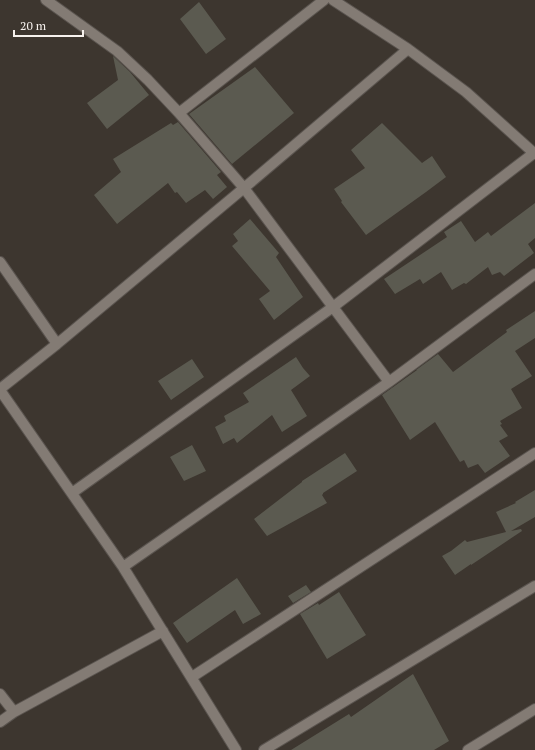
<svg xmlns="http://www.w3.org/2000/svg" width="535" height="750" viewBox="0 0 535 750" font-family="'PT Serif',serif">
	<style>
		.building { fill: #5b5a50 }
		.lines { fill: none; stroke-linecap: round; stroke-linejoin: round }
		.minor-casing { stroke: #5a544f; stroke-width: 12 }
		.minor { stroke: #837b74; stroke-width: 10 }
	</style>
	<rect width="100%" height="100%" fill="#3d362f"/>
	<path class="building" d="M199 2 226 39 206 54 180 19Z
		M113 56 130 72 149 95 107 129 87 103 118 80Z
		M255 67 294 113 232 164 189 114Z
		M178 122 221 172 217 175 227 187 213 199 205 190 186 203 177 192 175 193 168 183 117 224 94 195 121 172 113 159 121 154 171 123 173 125Z
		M382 123 422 163 432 156 446 177 426 192 366 235 341 202 342 201 334 189 365 168 351 150Z
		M535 203V238L528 244 534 253 504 276 500 272 492 275 488 267 466 284 464 283 452 290 441 272 423 284 420 279 395 294 384 279 447 237 444 232 461 221 475 242 488 232 491 236Z
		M250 219 279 253 276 257 303 297 274 320 259 299 270 291 232 246 238 241 233 234Z
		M535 311V338L515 351 532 376 511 389 522 408 500 421 502 424 500 425 508 436 499 441 510 456 485 473 478 464 468 468 464 460 460 462 435 422 410 440 382 395 417 370H416L438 354 453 372 507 332 506 330Z
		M296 357 303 368 310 376 291 390 307 416 282 432 272 415 237 443 234 438 223 444 215 427 226 421 224 416 249 402 243 393Z
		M192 359 204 377 171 400 158 381Z
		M192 445 206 471 184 481 170 457Z
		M345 453 357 471 323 493V494L322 495 327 503 267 536 254 519 302 482V481Z
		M535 490V517L511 531 521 529 522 531 471 565V564L455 575 442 556 451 551 465 540 467 542 506 532 496 512 516 503 515 502Z
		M237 578 261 614 243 624 235 610 187 643 173 623Z
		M306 585 311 592 293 603 288 596Z
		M339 592 366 635 327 659 300 614 318 603 319 605Z
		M413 674 449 741 434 750H291L349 714 351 717Z"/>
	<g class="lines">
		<defs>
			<path id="minor" d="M46 0 117 51 148 80 179 113 244 188 389 382
				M333 0 408 49 466 92 535 154
				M179 113 324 0
				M0 262 57 344
				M0 389 57 344 244 188 408 49
				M0 390 123 567 236 750
				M72 493 333 307 534 153
				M123 567 389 382 535 274
				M192 677 535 453
				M0 694 14 712
				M0 722 14 712 163 631
				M264 750 535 586
				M468 750 535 709"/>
		</defs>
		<use href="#minor" class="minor-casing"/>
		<use href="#minor" class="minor"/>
	</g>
	<path d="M14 30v6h69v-6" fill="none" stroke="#f7f2ee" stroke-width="2"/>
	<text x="20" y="30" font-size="12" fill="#f7f2ee" stroke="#3d362f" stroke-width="3" paint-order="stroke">20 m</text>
</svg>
